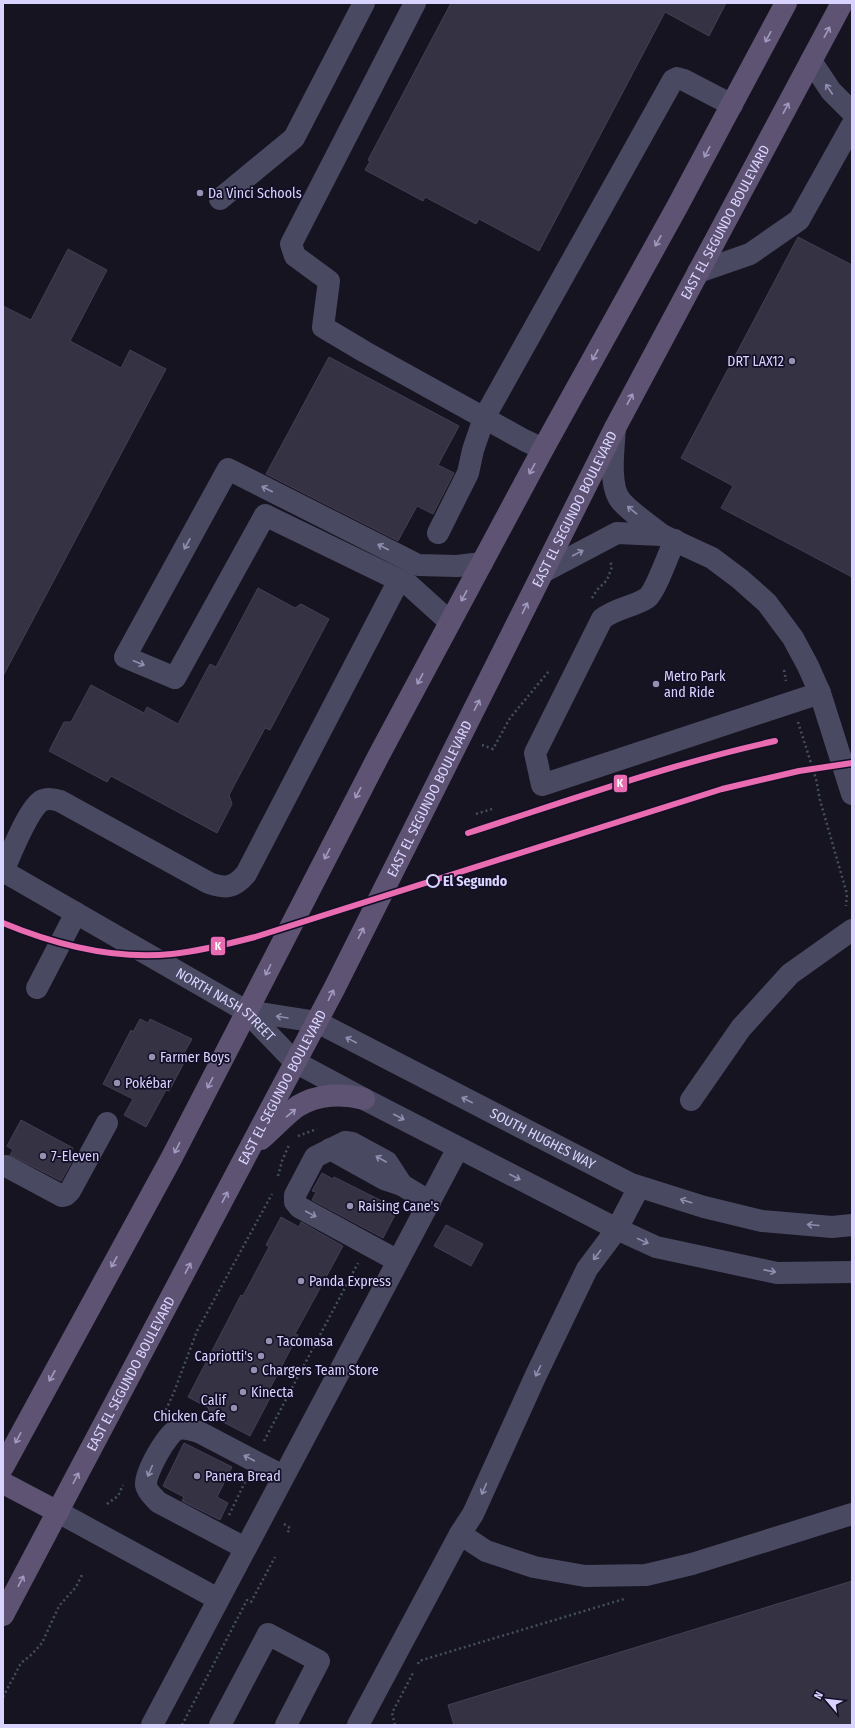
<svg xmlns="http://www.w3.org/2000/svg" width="855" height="1728" viewBox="0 0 855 1728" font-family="'Fira Sans Condensed',sans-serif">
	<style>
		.building { fill: #343243; stroke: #433f54 }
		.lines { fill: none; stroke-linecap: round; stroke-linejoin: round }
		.path { stroke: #44505f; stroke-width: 2.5; stroke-dasharray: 2 3; stroke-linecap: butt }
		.minor { stroke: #4a4962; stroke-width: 22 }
		.major { stroke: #5e5373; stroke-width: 22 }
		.rail-1-casing { stroke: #130f26; stroke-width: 9 }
		.rail-1 { stroke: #e96bb0; stroke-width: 6 }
		.oneway { stroke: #a29ac0 }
		.oneway2 { stroke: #928eb0 }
		.poi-dot { fill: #9591b1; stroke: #130f26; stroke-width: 1.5 }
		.stop-dot { fill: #130f26; stroke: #d9d4ff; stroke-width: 2 }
		.labels { text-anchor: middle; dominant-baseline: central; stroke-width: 3.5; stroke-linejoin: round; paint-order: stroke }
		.poi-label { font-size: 14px; fill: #d9d4ff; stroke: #130f26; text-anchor: start }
		.street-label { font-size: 14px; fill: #d9d4ff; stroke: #130f26 }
		.stop-label { font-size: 14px; font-weight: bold; fill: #d9d4ff; stroke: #130f26; text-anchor: start }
		.line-badge { stroke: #130f26; stroke-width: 1.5 }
		.badge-label { font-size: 11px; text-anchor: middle; font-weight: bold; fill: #fff }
	</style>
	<rect width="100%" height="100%" fill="#161421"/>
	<path class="building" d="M451 3H726L709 36 665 12 539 251 479 219 476 224 425 197 423 201 365 170 370 161 368 160Z
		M798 237 852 265V577L721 508 733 486 681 458Z
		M68 249 107 270 70 341 121 368 130 350 166 369 3 676V306L31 320Z
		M329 357 459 426 438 465 454 473 433 514 417 506 398 541 266 474Z
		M258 588 295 608 301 604 329 619 270 730 265 728 229 795 232 804 217 833 111 776 107 782 49 751 64 722H71L91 685 144 713 147 707 178 724 210 664 216 667Z
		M140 1019 148 1023 150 1019 192 1039 182 1057 186 1059 169 1091 166 1090 146 1127 124 1115 133 1099 103 1084 131 1030 133 1032Z
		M21 1120 73 1148 70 1153 75 1156 61 1181 10 1155 13 1150 7 1146Z
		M322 1173 333 1179 334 1177 382 1201 381 1203 397 1211 383 1238 312 1200 316 1192 312 1191Z
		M281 1217 299 1227 301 1222 343 1246 295 1334 298 1335 267 1394 271 1396 250 1436 206 1413 209 1408 188 1397 241 1295 243 1296 269 1247 266 1245Z
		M446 1225 483 1244 471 1266 434 1246Z
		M184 1443 232 1467 217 1497 228 1503 220 1520 182 1501 184 1497 163 1486Z
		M852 1581V1725H454L448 1705Z"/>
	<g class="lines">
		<path class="path" d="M592 598 597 590 607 580 612 567 610 561
			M784 670 786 681
			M798 722 816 779 820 800 847 894 846 906
			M482 745 493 749 510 718 549 671
			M476 814 492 809
			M298 1136 317 1129
			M278 1176 282 1161 289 1145
			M166 1410 174 1392 197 1331 272 1194
			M264 1441 358 1263
			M107 1504 118 1496 123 1485
			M229 1515 245 1482
			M284 1524 290 1528 287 1534
			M418 1664 419 1661 624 1599
			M3 1697 21 1663 31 1655 42 1643 59 1606 76 1587 82 1575
			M182 1725 247 1600 251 1602 275 1557
			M395 1725 392 1713 413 1673"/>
		<g class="minor">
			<path d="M415 3 291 244 295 256 329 281 323 327 365 352 524 440 543 449"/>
			<path d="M811 61 831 91 852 112"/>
			<path d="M220 199 294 138 364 3"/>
			<path d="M698 272 750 254 799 220 852 125"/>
			<path d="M615 428C614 446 608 486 621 501 630 512 650 525 662 535"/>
			<path d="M438 533 468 473 473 450 484 418 673 80 677 78 684 80 732 105"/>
			<path d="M675 540C669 552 656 591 647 598 633 607 616 608 602 619L535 753 542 785 820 693"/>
			<path d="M543 572 617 533 662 535 712 558 740 579 767 603 793 638 808 666 820 693 852 794"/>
			<path d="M450 622 409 585 265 515 175 678 125 657 228 469 418 565 457 566 482 563"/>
			<path id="s1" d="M3 871 246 1011 295 1062 364 1099 617 1229 656 1247 777 1273 852 1272"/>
			<path d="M3 871C11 854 27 811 41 801 46 798 54 799 60 801L209 883C225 889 234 888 246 874L399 580"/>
			<path d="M37 988 76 913"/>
			<path id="s2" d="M246 1011 317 1022 631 1184 704 1207 762 1221 832 1227 852 1225"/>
			<path d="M691 1100 741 1028 790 974 852 930"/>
			<path d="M330 1149 384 1179 402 1185"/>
			<path d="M6 1166 62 1196 66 1195 70 1191 107 1123"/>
			<path d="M398 1261 299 1207 295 1202V1195L315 1157 345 1142 352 1143 387 1162 402 1185 430 1202"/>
			<path d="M58 1512 218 1599"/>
			<path d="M460 1534 486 1551 534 1567 585 1576 646 1575 692 1564 852 1514"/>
			<path d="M245 1548 158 1502C154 1497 147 1492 146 1485 145 1473 167 1433 178 1429 185 1427 192 1430 199 1432L283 1476"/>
			<path d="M152 1725 458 1148"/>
			<path d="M220 1725 268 1634 319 1661 286 1725"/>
			<path d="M358 1725 460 1534 473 1514 536 1375 587 1269 617 1229 639 1187"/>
		</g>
		<g class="major">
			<path d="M261 1139C273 1129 285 1115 298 1106 318 1094 343 1093 364 1099"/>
			<path d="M3 1467 172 1157 379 755 543 449 677 207 786 3"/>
			<path d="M3 1483 58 1512"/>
			<path id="s3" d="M3 1615 334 989 615 428 842 3"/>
		</g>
		<defs>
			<path id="rail-1" d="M468 833C570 800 670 764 775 741
				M3 923C56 945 114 960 172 954 200 951 228 944 255 937L722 789 799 771 852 763"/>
		</defs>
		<use href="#rail-1" class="rail-1-casing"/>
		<use href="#rail-1" class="rail-1"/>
	</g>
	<defs><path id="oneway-shaft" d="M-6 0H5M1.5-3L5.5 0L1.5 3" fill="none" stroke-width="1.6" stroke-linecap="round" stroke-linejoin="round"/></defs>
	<g class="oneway">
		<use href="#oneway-shaft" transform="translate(827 32) rotate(-62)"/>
		<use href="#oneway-shaft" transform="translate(768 37) rotate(118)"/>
		<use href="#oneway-shaft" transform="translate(786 108) rotate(-62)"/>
		<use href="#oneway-shaft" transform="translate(707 152) rotate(118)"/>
		<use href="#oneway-shaft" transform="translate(658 241) rotate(119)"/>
		<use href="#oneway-shaft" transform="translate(595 355) rotate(119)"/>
		<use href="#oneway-shaft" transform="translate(630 399) rotate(-62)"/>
		<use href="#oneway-shaft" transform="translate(532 469) rotate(118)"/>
		<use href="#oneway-shaft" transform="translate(464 596) rotate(118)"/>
		<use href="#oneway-shaft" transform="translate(525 608) rotate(-64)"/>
		<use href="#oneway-shaft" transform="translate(420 679) rotate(118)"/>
		<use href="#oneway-shaft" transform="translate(477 705) rotate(-63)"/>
		<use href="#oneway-shaft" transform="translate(358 793) rotate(118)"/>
		<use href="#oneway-shaft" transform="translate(327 854) rotate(117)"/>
		<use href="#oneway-shaft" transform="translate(361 933) rotate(-63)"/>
		<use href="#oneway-shaft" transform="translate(268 970) rotate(117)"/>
		<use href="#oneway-shaft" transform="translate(331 995) rotate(-63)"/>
		<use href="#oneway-shaft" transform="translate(210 1083) rotate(117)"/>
		<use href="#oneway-shaft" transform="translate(291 1113) rotate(-40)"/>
		<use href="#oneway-shaft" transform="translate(177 1148) rotate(117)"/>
		<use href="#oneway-shaft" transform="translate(225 1197) rotate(-62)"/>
		<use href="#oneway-shaft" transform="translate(114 1262) rotate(119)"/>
		<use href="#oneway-shaft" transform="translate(188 1268) rotate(-62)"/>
		<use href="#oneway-shaft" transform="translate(52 1376) rotate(119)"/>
		<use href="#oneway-shaft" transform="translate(18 1438) rotate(118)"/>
		<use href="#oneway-shaft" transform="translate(76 1478) rotate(-62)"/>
		<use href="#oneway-shaft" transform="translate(21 1581) rotate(-62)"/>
	</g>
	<g class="oneway2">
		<use href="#oneway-shaft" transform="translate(829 89) rotate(-124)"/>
		<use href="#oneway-shaft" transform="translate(267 489) rotate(-153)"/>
		<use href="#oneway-shaft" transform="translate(632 510) rotate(-141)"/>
		<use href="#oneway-shaft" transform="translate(187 544) rotate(119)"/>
		<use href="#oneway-shaft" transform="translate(383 547) rotate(-153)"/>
		<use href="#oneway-shaft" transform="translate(578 553) rotate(-28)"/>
		<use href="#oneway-shaft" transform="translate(139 663) rotate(23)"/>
		<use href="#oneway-shaft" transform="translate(282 1017) rotate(-171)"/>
		<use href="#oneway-shaft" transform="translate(351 1040) rotate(-152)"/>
		<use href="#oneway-shaft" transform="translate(467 1100) rotate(-153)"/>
		<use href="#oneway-shaft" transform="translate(399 1117) rotate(27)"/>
		<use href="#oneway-shaft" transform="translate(381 1159) rotate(-150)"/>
		<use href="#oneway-shaft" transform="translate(515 1177) rotate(27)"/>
		<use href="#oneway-shaft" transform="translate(686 1201) rotate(-162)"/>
		<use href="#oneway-shaft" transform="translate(311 1214) rotate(28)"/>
		<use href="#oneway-shaft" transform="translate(813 1225) rotate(-175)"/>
		<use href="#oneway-shaft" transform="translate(643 1241) rotate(25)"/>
		<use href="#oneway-shaft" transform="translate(597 1255) rotate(127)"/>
		<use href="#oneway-shaft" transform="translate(770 1271) rotate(11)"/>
		<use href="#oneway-shaft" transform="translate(538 1371) rotate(116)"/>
		<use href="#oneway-shaft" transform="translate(249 1458) rotate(-152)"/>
		<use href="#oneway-shaft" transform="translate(150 1471) rotate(113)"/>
		<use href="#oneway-shaft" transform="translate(484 1489) rotate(114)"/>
	</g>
	<g class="poi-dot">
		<circle cx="200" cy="193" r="4"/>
		<circle cx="792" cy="361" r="4"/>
		<circle cx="656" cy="684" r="4"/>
		<circle cx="152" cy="1057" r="4"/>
		<circle cx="117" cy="1083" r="4"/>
		<circle cx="43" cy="1156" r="4"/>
		<circle cx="350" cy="1206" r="4"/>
		<circle cx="301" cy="1281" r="4"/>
		<circle cx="269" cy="1341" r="4"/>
		<circle cx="261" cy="1356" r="4"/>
		<circle cx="254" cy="1370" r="4"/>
		<circle cx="243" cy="1392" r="4"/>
		<circle cx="234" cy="1408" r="4"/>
		<circle cx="197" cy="1476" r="4"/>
	</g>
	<circle class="stop-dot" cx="433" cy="881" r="6"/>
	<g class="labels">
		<g class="poi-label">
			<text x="208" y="193">Da Vinci Schools</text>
			<text x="784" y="361" text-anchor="end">DRT LAX12</text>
			<text x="664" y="676">Metro Park<tspan x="664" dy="16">and Ride</tspan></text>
			<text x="160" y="1057">Farmer Boys</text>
			<text x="125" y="1083">Pokébar</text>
			<text x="51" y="1156">7-Eleven</text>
			<text x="358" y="1206">Raising Cane's</text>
			<text x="309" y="1281">Panda Express</text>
			<text x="277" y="1341">Tacomasa</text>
			<text x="253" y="1356" text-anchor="end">Capriotti's</text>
			<text x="262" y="1370">Chargers Team Store</text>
			<text x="251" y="1392">Kinecta</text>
			<text x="226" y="1400" text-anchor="end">Calif<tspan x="226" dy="16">Chicken Cafe</tspan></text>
			<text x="205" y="1476">Panera Bread</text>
		</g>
		<g class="street-label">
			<text stroke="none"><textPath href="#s3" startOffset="1569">EAST EL SEGUNDO BOULEVARD</textPath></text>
			<text stroke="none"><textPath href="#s3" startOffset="1245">EAST EL SEGUNDO BOULEVARD</textPath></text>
			<text stroke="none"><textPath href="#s3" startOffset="921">EAST EL SEGUNDO BOULEVARD</textPath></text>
			<text stroke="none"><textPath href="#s1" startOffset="260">NORTH NASH STREET</textPath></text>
			<text stroke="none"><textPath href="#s3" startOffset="597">EAST EL SEGUNDO BOULEVARD</textPath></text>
			<text stroke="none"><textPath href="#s2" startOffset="326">SOUTH HUGHES WAY</textPath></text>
			<text stroke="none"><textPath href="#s3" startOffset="273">EAST EL SEGUNDO BOULEVARD</textPath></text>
		</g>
		<g class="stop-label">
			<text x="443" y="881">El Segundo</text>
		</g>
	</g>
	<g class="line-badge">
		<rect x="613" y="774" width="15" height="19" rx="4" fill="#e96bb0"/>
		<rect x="210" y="936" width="16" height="20" rx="4" fill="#e96bb0"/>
	</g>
	<g class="badge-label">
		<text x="620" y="787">K</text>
		<text x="218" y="950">K</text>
	</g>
	<rect width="855" height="1728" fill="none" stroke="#d9d4ff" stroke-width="8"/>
	<g transform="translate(827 1700) rotate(298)" stroke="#130f26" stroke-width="3" paint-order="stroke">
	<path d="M0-3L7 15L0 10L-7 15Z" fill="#d9d4ff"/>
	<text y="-6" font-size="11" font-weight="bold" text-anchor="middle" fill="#d9d4ff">N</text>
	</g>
</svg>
